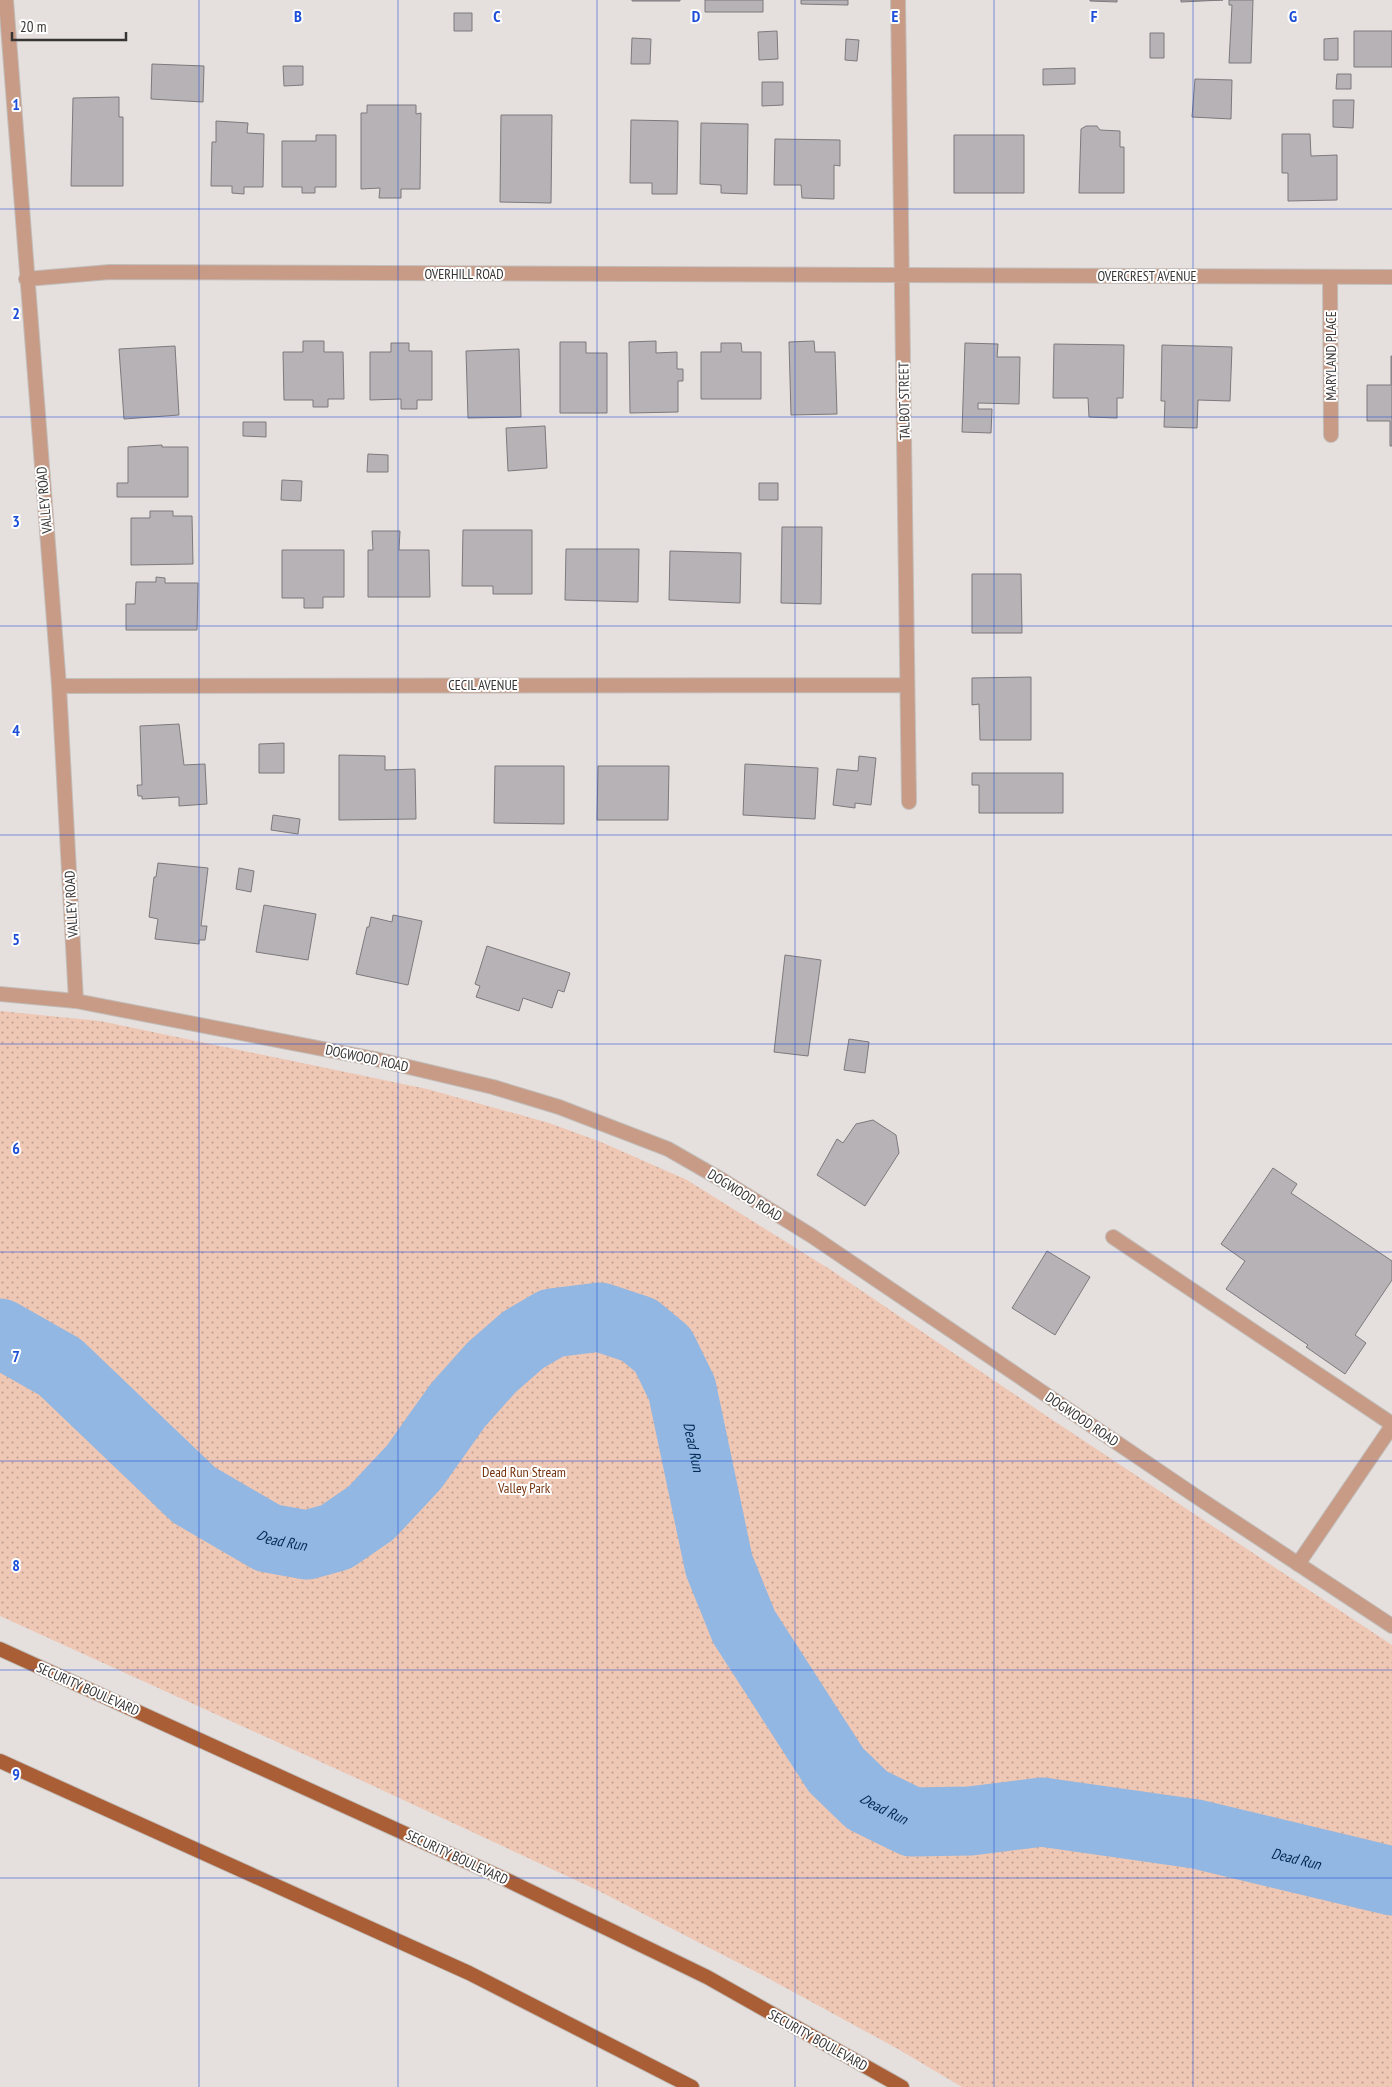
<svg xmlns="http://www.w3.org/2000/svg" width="1392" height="2087" viewBox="0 0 1392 2087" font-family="'PT Sans Narrow',sans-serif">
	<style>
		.grass { fill: url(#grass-dots) }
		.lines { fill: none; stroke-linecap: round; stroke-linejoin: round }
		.river { stroke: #91b7e2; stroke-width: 69 }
		.building { fill: #b6b2b5; stroke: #7d797c }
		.service-casing { stroke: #c2bebb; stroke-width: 16 }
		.minor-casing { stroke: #c2bebb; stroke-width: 16 }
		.tertiary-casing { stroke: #c2bebb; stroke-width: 16 }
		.primary-casing { stroke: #c2bebb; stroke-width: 16 }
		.service { stroke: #c79b86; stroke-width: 14 }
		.minor { stroke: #c79b86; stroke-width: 14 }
		.tertiary { stroke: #c79b86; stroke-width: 14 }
		.primary { stroke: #aa5e35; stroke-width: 14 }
		.grid { fill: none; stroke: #1d4ed8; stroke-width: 1; stroke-opacity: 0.55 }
		.labels { text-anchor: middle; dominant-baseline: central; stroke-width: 4; stroke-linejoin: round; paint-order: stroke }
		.street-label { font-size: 14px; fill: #373534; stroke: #fff }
		.park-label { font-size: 14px; fill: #74320c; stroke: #fff }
		.water-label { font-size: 15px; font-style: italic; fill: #002a50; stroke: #fff }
		.grid-label { font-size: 16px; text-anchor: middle; font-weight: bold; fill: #1d4ed8; stroke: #fff; stroke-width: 4; stroke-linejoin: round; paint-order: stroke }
	</style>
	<defs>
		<pattern id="grass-dots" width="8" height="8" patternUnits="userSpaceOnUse" patternTransform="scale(1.25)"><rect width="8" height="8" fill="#efc7b5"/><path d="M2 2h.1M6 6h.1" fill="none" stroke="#c2a294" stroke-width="1.8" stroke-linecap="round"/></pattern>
	</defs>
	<rect width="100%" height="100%" fill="#e5e0dd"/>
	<path class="grass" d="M0 1011 100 1021 427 1089 549 1123 601 1142 687 1180 831 1270 1048 1417 1392 1645V2087H962L898 2049 764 1976 597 1890 356 1778 0 1616Z"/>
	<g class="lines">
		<path class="river" id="s1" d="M0 1333 60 1367 194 1495 268 1538 307 1545 336 1537 371 1513 414 1467 458 1405 492 1367 523 1340 552 1323 600 1317 639 1330 663 1350 682 1389 719 1565 744 1627 836 1770 867 1800 912 1822 970 1821 1042 1812 1196 1834 1392 1881"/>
	</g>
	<path class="building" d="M680 0V1H632V0Z
		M705 0H763V12H705Z
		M801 0H848V5L801 4Z
		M1090 0H1117V2L1090 1Z
		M1181 0H1223L1181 2Z
		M1229 0H1253L1251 63H1229L1232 5H1229Z
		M454 13H472V31H454Z
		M777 31 778 59 759 60 758 32Z
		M1354 31H1392V67H1354Z
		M1150 33H1164V58H1150Z
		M632 38 651 39 650 64H631Z
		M1338 38V60H1324V39Z
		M846 39 859 40 857 61 845 60Z
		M152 64 204 66 203 102 151 99Z
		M283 66H303V85L284 86Z
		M1075 68V84L1043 85V69Z
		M1337 74H1351V89H1336Z
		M1195 79 1232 80 1231 119 1192 117Z
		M762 82H783V105L762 106Z
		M119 97V117H123V186H71L73 98Z
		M1333 100H1354L1353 128 1333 127Z
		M367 105H416V114L421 113 420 189H401V198H379L380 188 361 189V113H367Z
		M501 115H552L551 203 500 202Z
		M631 120 678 121 677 194H652V183H630Z
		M216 121 248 123 247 133 264 134 263 187H244V194L232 193V186H211L212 142H216Z
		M701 123 748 124 747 194 721 193V185L700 184Z
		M1086 126H1097L1100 130 1120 131V147H1124V193H1079L1081 129Z
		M1282 134H1310L1311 156 1337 155V200L1288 201V173H1282Z
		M316 135H336V187H315V193H302V187H282V141H316Z
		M954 135H1024V193H954Z
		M775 139 840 140V166L834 165V199L802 198 801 185H774Z
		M303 341H324V352H343L344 399H328V407H313V400H284L283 352H303Z
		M656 341V353L677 352V369H683V381H678V412L630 413 629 342Z
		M814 341 815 352H835L837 414 791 415 789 342Z
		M560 342H586V353H607V413H560Z
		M391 343H409V351H432V400H417V409H401V399L370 400V352H391Z
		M721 343H741L742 352H761V399H701V352H721Z
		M965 343 998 344 997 357H1020L1019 404 978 403V409H992L991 433 962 432Z
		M1054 344 1124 345 1123 398H1117V418L1089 417 1088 398H1053Z
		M1162 345 1232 347 1230 401 1198 400 1197 428 1164 427 1165 401H1161Z
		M175 346 179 415 124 419 119 349Z
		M519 349 521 417 468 418 466 351Z
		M1391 356H1392V446H1390V421H1367V385H1391Z
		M243 422H266V437L243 436Z
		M545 426 547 468 508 471 506 428Z
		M162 445V447H188V497H117V483H128V447Z
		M368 454 388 455V472H367Z
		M282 480 302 481 301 501 281 500Z
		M759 483H778V500H759Z
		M150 511H173V516H192L193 564 131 565V518H150Z
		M782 527H822L821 604 781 603Z
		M463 530H532V594H493V586H462Z
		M372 531H400L399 550H429L430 597H368V550H373Z
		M566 549H639L638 602 565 600Z
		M282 550H344V597H323V608H304V598H282Z
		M670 551 741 553 740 603 669 600Z
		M972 574H1021L1022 633H972Z
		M156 577 165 578V583H198L197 630H126V604H135L136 582H156Z
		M1031 677V740H980L979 704 972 705V678Z
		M179 724 184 765 205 764 207 804 179 806V797L142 799V796H138L137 785H142L140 726Z
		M284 743V773H259V744Z
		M339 755 385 756V770L415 769 416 819 339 820Z
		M859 756 876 758 871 805 855 803V808L833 805 837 769 858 771Z
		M745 764 818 768 815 819 743 815Z
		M495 766H564V824L494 823Z
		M598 766H669L668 820H597Z
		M972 773H1063V813H979V785H972Z
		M273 815 300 819 298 834 271 830Z
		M158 863 208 868 201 926H207L205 940H199V944L155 939 158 919 149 917 154 877H156Z
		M239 868 254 871 251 892 236 889Z
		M264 905 316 914 308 960 256 952Z
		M393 915 422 921 408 985 356 974 367 927H369L371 917 392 922Z
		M487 946 570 973 564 992 558 990 552 1008 523 998 519 1011 476 997 480 986 475 984Z
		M785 955 821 960 808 1056 774 1052Z
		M849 1039 869 1042 865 1073 844 1070Z
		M873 1120 896 1135 899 1153 865 1206 817 1175 837 1139 843 1143 856 1124Z
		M1273 1168 1297 1184 1291 1193 1392 1261V1280L1355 1335 1366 1343 1345 1374 1306 1347 1308 1345 1226 1289 1245 1261 1221 1244Z
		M1047 1251 1090 1277 1055 1335 1012 1308Z"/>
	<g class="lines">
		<defs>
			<path id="service" d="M1330 277 1331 435
				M1113 1237 1392 1424
				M1298 1564 1392 1426"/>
			<path id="minor" d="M6 0 59 686 76 1001
				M898 0 909 802
				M26 279 110 272 1392 277
				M59 686 907 685"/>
			<path id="tertiary" d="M0 994 76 1001 375 1059 493 1087 559 1107 668 1149 722 1180 812 1236 1197 1497 1392 1626"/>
			<path id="primary" d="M0 1649 509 1881 707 1977 902 2087
				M0 1761 469 1973 692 2087"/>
		</defs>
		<use href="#service" class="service-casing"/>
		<use href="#minor" class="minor-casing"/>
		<use href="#tertiary" class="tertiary-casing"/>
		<use href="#primary" class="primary-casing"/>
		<use href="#service" class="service"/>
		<use href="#minor" class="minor"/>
		<use href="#tertiary" class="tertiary"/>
		<use href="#primary" class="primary"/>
	</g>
	<path class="grid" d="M199 0V2087M398 0V2087M597 0V2087M795 0V2087M994 0V2087M1193 0V2087M0 209H1392M0 417H1392M0 626H1392M0 835H1392M0 1044H1392M0 1252H1392M0 1461H1392M0 1670H1392M0 1878H1392"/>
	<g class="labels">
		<g class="street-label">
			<text x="464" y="274">OVERHILL ROAD</text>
			<text x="1147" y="276">OVERCREST AVENUE</text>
			<text transform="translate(1331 356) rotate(-90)">MARYLAND PLACE</text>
			<text transform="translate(904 401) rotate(-91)">TALBOT STREET</text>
			<text transform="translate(44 500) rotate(-95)">VALLEY ROAD</text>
			<text x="483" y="685">CECIL AVENUE</text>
			<text transform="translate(71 904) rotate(-93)">VALLEY ROAD</text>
			<text transform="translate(367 1058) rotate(12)">DOGWOOD ROAD</text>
			<text transform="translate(745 1195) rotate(32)">DOGWOOD ROAD</text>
			<text transform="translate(1082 1419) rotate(34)">DOGWOOD ROAD</text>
			<text transform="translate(88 1689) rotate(24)">SECURITY BOULEVARD</text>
			<text transform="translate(457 1857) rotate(25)">SECURITY BOULEVARD</text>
			<text transform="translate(818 2040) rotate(29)">SECURITY BOULEVARD</text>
		</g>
		<g class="park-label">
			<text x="524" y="1472">Dead Run Stream<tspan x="524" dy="16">Valley Park</tspan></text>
		</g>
		<g class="water-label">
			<text stroke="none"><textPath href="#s1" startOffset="940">Dead Run</textPath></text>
			<text stroke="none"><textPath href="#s1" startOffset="354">Dead Run</textPath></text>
			<text stroke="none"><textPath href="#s1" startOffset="1360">Dead Run</textPath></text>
			<text stroke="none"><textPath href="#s1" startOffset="1780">Dead Run</textPath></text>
		</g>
	</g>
	<g class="grid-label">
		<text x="298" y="22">B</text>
		<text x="497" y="22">C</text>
		<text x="696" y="22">D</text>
		<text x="895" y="22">E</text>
		<text x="1094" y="22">F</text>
		<text x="1293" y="22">G</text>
		<text x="16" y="110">1</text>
		<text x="16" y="319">2</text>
		<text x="16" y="527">3</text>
		<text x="16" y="736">4</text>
		<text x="16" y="945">5</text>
		<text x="16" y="1154">6</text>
		<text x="16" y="1362">7</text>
		<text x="16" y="1571">8</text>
		<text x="16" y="1780">9</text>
	</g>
	<path d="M12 32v8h114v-8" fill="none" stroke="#373534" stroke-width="2.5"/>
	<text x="20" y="32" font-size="15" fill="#373534" stroke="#ffffff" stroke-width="4" paint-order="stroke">20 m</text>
</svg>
